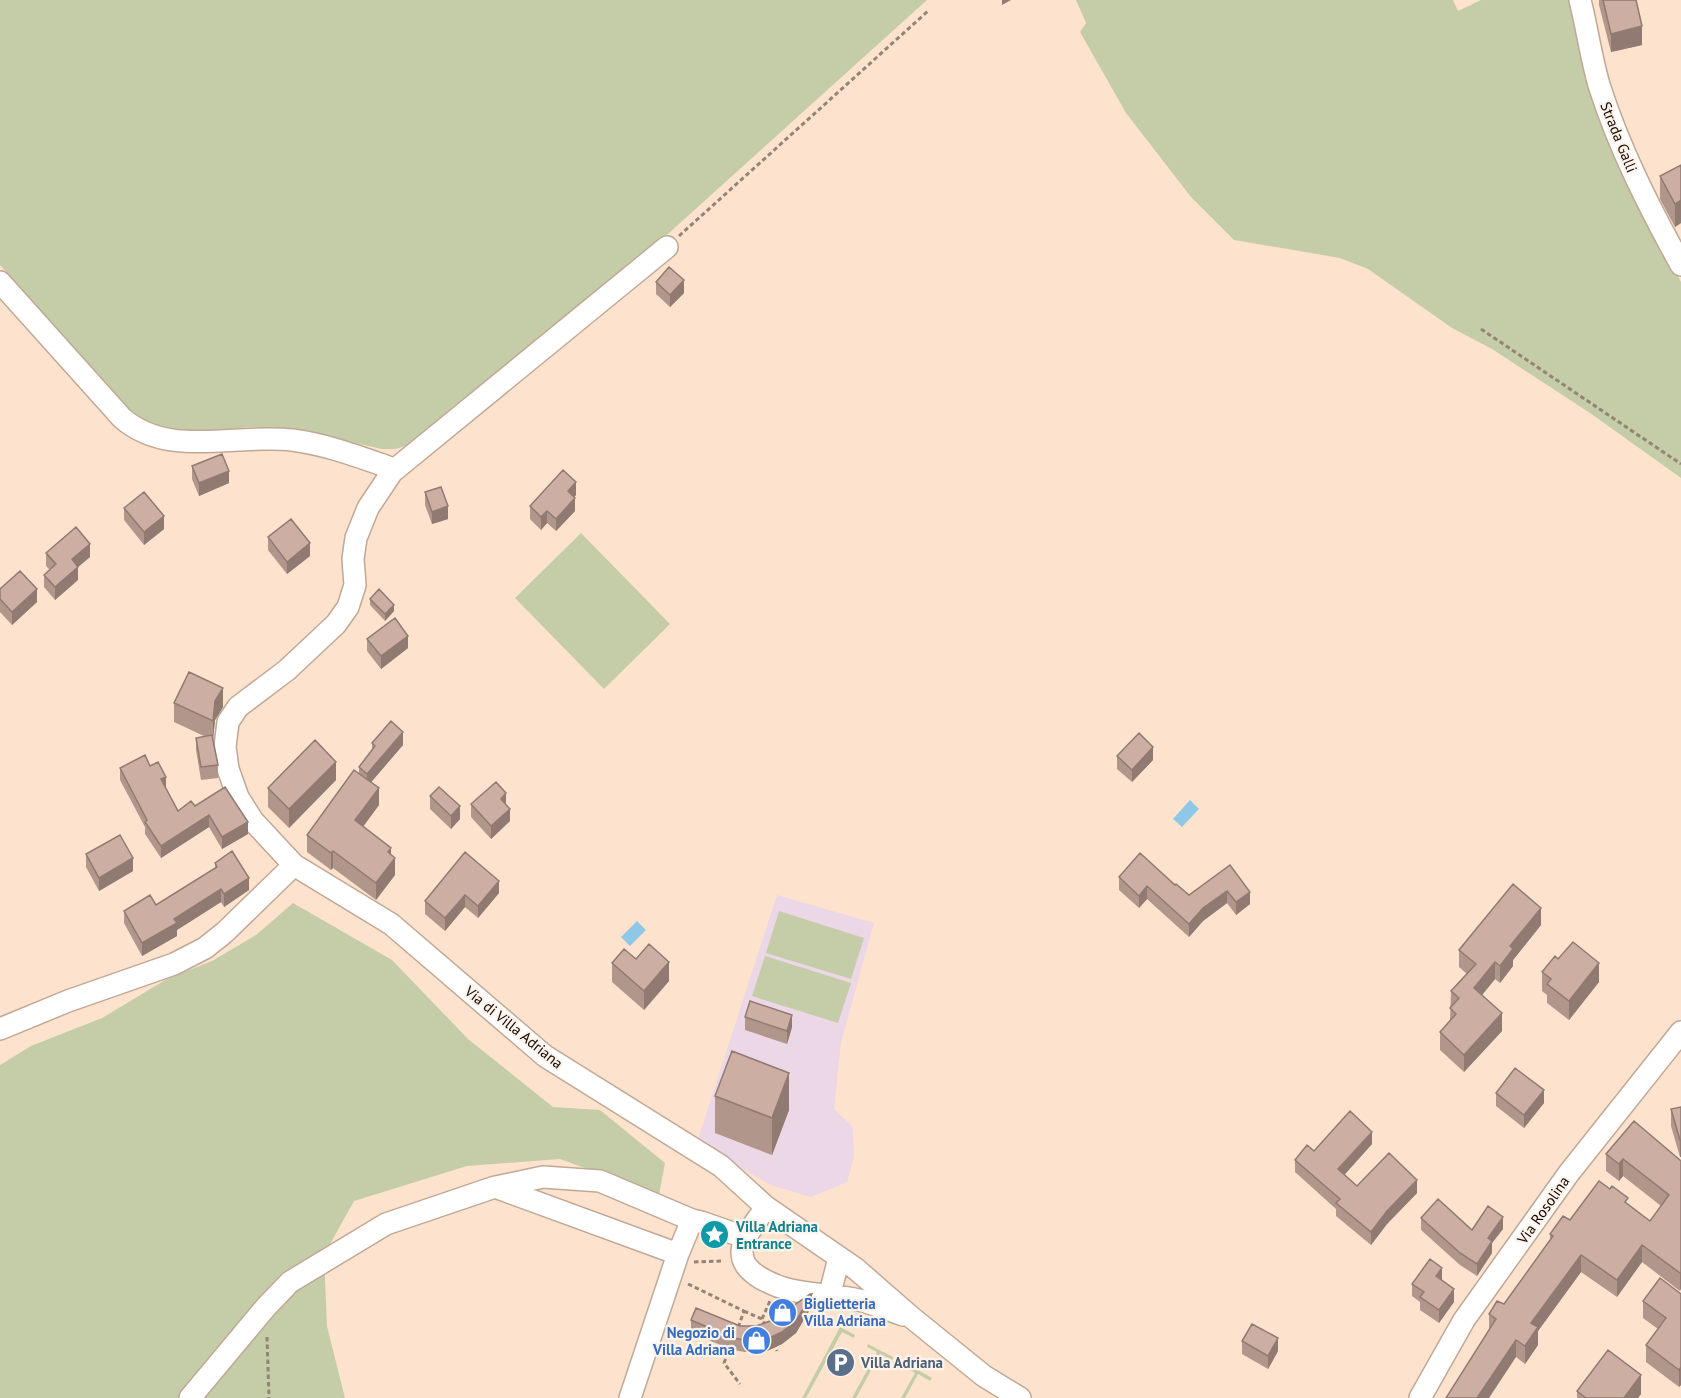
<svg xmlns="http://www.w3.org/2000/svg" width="1681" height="1398" viewBox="0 0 1681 1398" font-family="'PT Sans',sans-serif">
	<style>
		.commercial { fill: #ecd7e6 }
		.green { fill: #c4cda7 }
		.water { fill: #8fc8e7 }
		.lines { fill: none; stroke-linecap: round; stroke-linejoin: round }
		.minor-casing { stroke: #c1a895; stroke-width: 24 }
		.path { stroke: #958375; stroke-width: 3; stroke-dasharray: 4.5 3; stroke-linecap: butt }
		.minor { stroke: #fff; stroke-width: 21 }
		.wall { fill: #b0968b }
		.shaded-wall { fill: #907a71 }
		.building { fill: #cdaea2; stroke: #907a71; stroke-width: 1.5 }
		.labels { text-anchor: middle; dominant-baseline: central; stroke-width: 4.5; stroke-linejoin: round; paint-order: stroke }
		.street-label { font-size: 15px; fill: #120a04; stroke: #fef3eb }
		.culture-label { font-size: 15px; font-weight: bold; fill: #0d838f; stroke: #fef3eb; text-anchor: start }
		.shop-label { font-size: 15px; font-weight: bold; fill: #366cbe; stroke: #fef3eb; text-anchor: start }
		.service-label { font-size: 15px; font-weight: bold; fill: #4e5e75; stroke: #fef3eb; text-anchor: start }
	</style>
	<rect width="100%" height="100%" fill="#fde3ce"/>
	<path class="commercial" d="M777 895 874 923 841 1043 834 1109 853 1127 854 1157 847 1182 811 1197 770 1185 697 1142Z"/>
	<path class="green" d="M0 0H927L669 233 546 337 410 445 395 449H382L297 430 252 427 196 432 164 431 138 419 96 376 0 265Z
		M1076 0H1453L1458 11 1481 0H1573L1641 207 1681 282V478L1590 413 1492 349 1452 328 1368 269 1340 258 1234 240 1191 197 1126 113 1080 32 1086 23Z
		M581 533 670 624 604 689 515 598Z
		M293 903 392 960 468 1039 553 1107 600 1110 665 1163 659 1195 560 1159 467 1166 354 1201 324 1255 327 1326 345 1398H0V1065L31 1046 102 1018 167 979 212 961 256 935Z
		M779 911 864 938 851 979 766 953Z
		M765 956 851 983 838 1023 752 996Z
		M840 1327 855 1335 854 1338 842 1332 806 1398H802Z
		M868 1344 893 1357 892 1360 880 1354 856 1398H852L877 1352 867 1347Z
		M907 1364 932 1378 930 1381 918 1374 905 1398H901L915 1373 905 1367Z"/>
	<path class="water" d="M1190 800 1199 809 1182 827 1173 819Z
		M637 921 646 930 630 946 621 937Z"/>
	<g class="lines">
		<defs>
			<path id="minor" d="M1580 0C1587 28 1591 57 1599 85 1619 148 1649 207 1681 265
				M667 247 392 472 368 508 356 538 353 559 355 585 348 607 336 624 287 670 238 707 228 722 225 747 228 769 238 797 253 821 294 865 391 924 545 1056 721 1166 766 1207 856 1269 911 1317 984 1376 1020 1398
				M0 282 122 418C169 459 236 433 292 440 326 444 362 458 394 469
				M0 1029 68 1001 174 964 205 948 224 933 294 865
				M496 1187 543 1177 600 1181 692 1220 678 1254 630 1398
				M766 1207C758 1220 742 1237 742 1252 742 1263 748 1269 756 1275 788 1297 823 1292 859 1300 874 1304 889 1310 903 1315
				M692 1220 701 1222 747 1238
				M829 1297 839 1258
				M190 1398 266 1307 290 1282 386 1224 495 1187 678 1254
				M1420 1398 1464 1320 1569 1173 1681 1032"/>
		</defs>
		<use href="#minor" class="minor-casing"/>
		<path class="path" d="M679 236 928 11
			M1481 329 1681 464
			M694 1262 724 1261
			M688 1284 744 1311 738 1328
			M744 1311 762 1319 766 1326
			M762 1319 770 1301
			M267 1337 269 1398
			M774 1343 777 1351
			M731 1345 724 1363 740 1384"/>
		<use href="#minor" class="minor"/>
	</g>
	<path class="wall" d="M1599 0H1636L1642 45 1611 52 1599 5Z
		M1681 165V223L1675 227 1660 199V176Z
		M656 282 684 293 670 307 656 294Z
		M192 466 229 483 199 496 192 479Z
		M425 492 448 519 432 524 425 505Z
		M576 495 574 497 575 511 556 531 547 523 541 530 530 519V506Z
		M124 508 164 529 144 545 124 520Z
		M268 537 310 556 287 574 268 550Z
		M46 553 90 557 78 567V580L55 600 44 587V575L50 570 46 566Z
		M0 589 37 602 12 625 0 612Z
		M370 599 394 611 385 621 370 605Z
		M367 639 408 648 381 669 367 651Z
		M174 703 223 707 215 720 213 739 218 765V778L201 780 196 750V738L204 736 174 722Z
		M372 743 403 745 371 782 379 805 363 827 391 854 395 875 376 900 333 868 331 870 307 852V835L359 774V767L372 750Z
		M1117 756 1153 760 1132 782 1117 769Z
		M150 766 166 788 178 811 195 806 248 834 222 849 209 827 161 858 145 834V827L120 780V768Z
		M336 780 289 828 268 807V788Z
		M430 796 460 819 451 829 430 809Z
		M471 804 506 805 510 821 491 839 471 817Z
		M465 852 499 893 478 918 465 907 445 931 425 914V901Z
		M86 854 133 871 99 891 86 867Z
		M215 863 249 890 224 907 221 902 177 930V936L142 956 124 923V911L156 905 215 868Z
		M1230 865 1250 904 1236 915 1227 903 1203 921 1189 937 1147 899 1139 908 1119 890V877L1175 885 1189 895Z
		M1541 925 1513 960V966L1500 983 1495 979 1482 995 1502 1031 1464 1072 1440 1050V1032L1450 1021 1451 991 1467 974 1459 967V950Z
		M636 959 669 981 644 1010 612 982V963Z
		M1558 959 1599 982 1569 1020 1547 1003V995L1542 991V972Z
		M745 1017 792 1027 787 1044 745 1030Z
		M1496 1093 1544 1103 1524 1128 1496 1106Z
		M715 1096 789 1110 772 1155 715 1133Z
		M1681 1107V1157H1680L1671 1126V1109Z
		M1372 1144 1344 1175 1357 1186 1417 1193 1387 1224 1371 1245 1336 1216V1209L1295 1172V1160L1314 1151Z
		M1606 1154 1681 1161 1680 1291 1642 1262 1617 1297 1581 1272 1538 1331V1345L1525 1364 1516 1357 1489 1330V1314L1504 1304 1550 1240V1234L1570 1220 1628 1205 1650 1221 1661 1206 1623 1176 1619 1181 1606 1171Z
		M1421 1218 1472 1230 1503 1229 1492 1243V1253L1477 1276 1460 1265 1421 1230Z
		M1442 1281 1454 1302 1439 1323 1420 1310V1302L1412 1296V1284Z
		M1681 1294V1385L1679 1387 1646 1362V1345L1658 1329 1643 1318V1301Z
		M812 1306 796 1333 782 1344 767 1351 745 1352 733 1350 691 1333V1320L740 1326H756Z
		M1242 1341 1278 1351 1268 1369 1242 1354Z
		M1577 1391 1641 1394 1638 1398H1577Z"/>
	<path class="shaded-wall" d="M1002 0H1011L1002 5Z
		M1642 26V45L1611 52V34Z
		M1681 200V223L1675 227V204Z
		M684 280V293L670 307V295Z
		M229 471V483L199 496V483Z
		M576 482V495L568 504V491Z
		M575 498V511L556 531V519Z
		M448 506V519L432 524V512Z
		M547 511V523L541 530V517Z
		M164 516V529L144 545V532Z
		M310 543V556L287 574V562Z
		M90 544V557L72 572V559Z
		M78 567V580L55 600V587Z
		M37 589V602L12 625V612Z
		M394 605V611L385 621V614Z
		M408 636V648L381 669V656Z
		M223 688V707L215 720 213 740V721L215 701Z
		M403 732V745L367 787V774Z
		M1153 747V760L1132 782V770Z
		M336 762V780L289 828V809Z
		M166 777V789L161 779Z
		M379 788V805L355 837V820Z
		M506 793V806L501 799Z
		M460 806V819L451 829V816Z
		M510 809V821L491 839V826Z
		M209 815V827L161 858V846Z
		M248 822V834L222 849V837Z
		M391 848V864L395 858V875L376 900V883L388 852Z
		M333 851V868L331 870V853Z
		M133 858V871L99 891V878Z
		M249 878V890L224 907V894Z
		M499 881V893L478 918V906Z
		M1147 886V899L1139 908V896Z
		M221 889V902L177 930V936L142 956V943L174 919Z
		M1227 891V903L1203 921 1189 937V924L1203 908Z
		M1250 892V904L1236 915V902Z
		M465 895V907L445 931V918Z
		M1541 908V925L1513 960V966L1500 983V966L1510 946Z
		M669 962V981L644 1010V991Z
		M1495 962V979L1474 1005V988Z
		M1599 963V982L1569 1020V1001Z
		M1502 1013V1031L1464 1072V1055Z
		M792 1015V1027L787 1044V1031Z
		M789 1073V1110L772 1155V1118Z
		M1544 1090V1103L1524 1128V1115Z
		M1372 1132V1144L1338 1182V1169Z
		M1680 1140H1681V1157H1680Z
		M1623 1159V1176L1619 1181V1164Z
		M1417 1180V1193L1387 1224 1371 1245V1232L1387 1211Z
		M1503 1217V1229L1492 1243V1253L1477 1276V1264L1488 1238Z
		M1642 1245V1262L1617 1297V1280Z
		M1581 1255V1272L1538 1331V1345L1525 1364V1346L1531 1323Z
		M1442 1268V1280L1436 1289V1276Z
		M1681 1272V1289L1680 1291V1273Z
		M1454 1289V1302L1439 1323V1310Z
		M812 1294V1306L796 1333 782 1344 767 1351V1339Z
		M1278 1338V1351L1268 1369V1356Z
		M1516 1340V1357L1489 1398H1477Z
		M1681 1367V1385L1679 1387V1370Z
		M1641 1375V1394L1638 1398H1624Z"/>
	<path class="building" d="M1603 0H1636L1642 26 1611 34Z
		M1681 165V200L1675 204 1660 176Z
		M669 267 684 280 670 295 656 282Z
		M222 454 229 471 199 483 192 466Z
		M563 470 576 482 568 491 575 498 556 519 547 511 541 517 530 506Z
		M441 487 448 506 432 512 425 492Z
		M144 492 164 516 144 532 124 508Z
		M291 519 310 543 287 562 268 537Z
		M76 527 90 544 72 559 78 567 55 587 44 575 56 564 46 553Z
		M20 571 37 589 12 612 0 599V589Z
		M379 589 394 605 385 614 370 599Z
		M395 618 408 636 381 656 367 639Z
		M189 672 223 688 215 701 213 721 174 703Z
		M391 721 403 732 367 774 359 767 375 746 372 743Z
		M1139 733 1153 747 1132 770 1117 756Z
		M212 735 218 765 201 767 196 738Z
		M315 740 336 762 289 809 268 788Z
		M145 755 150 766 158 762 166 777 161 779 178 811 191 801 195 806 225 787 248 822 222 837 209 815 161 846 145 822 147 820 120 768Z
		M354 770 379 788 355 820 391 848 388 852 395 858 376 883 333 851 331 853 307 835Z
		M496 782 506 793 501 799 510 809 491 826 471 804Z
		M439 787 460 806 451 816 430 796Z
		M120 835 133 858 99 878 86 854Z
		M232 851 249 878 224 894 221 889 174 919 177 923 142 943 124 911 150 895 156 905 217 867 215 863Z
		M465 852 499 881 478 906 465 895 445 918 425 901Z
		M1140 853 1175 885 1176 884 1189 895 1230 865 1250 892 1236 902 1227 891 1203 908 1189 924 1147 886 1139 896 1119 877Z
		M1513 884 1541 908 1510 946 1513 949 1500 966 1495 962 1474 988 1502 1013 1464 1055 1440 1032 1456 1014 1450 1008 1459 998 1451 991 1476 964 1459 950Z
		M1573 942 1599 963 1569 1001 1547 984 1551 979 1542 972 1555 956 1558 959Z
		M649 944 669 962 644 991 612 963 624 949 636 959Z
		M750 1001 792 1015 787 1031 745 1017Z
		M732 1051 789 1073 772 1118 715 1096Z
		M1515 1068 1544 1090 1524 1115 1496 1093Z
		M1681 1107V1140H1680L1671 1109Z
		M1350 1111 1372 1132 1338 1169 1357 1186 1389 1153 1417 1180 1387 1211 1371 1232 1336 1203 1340 1199 1295 1160 1307 1145 1314 1151Z
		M1634 1121 1681 1161V1272L1680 1273 1642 1245 1617 1280 1581 1255 1531 1323 1538 1327 1525 1346 1516 1340 1477 1398H1446L1496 1319 1489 1314 1497 1301 1504 1304 1553 1236 1550 1234 1563 1216 1570 1220 1599 1181 1610 1189 1612 1186 1628 1198 1625 1202 1650 1221 1669 1195 1623 1159 1619 1164 1606 1154Z
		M1438 1199 1472 1230 1488 1206 1503 1217 1488 1238 1492 1241 1477 1264 1460 1253 1421 1218Z
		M1430 1259 1442 1268 1436 1276 1454 1289 1439 1310 1420 1297 1424 1292 1412 1284Z
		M1660 1278 1681 1294V1367L1679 1370 1646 1345 1666 1318 1643 1301Z
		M810 1294H812L796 1321 782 1332 767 1339 745 1340 733 1338 691 1320 696 1308 740 1326H756L773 1320Z
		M1252 1324 1278 1338 1268 1356 1242 1341Z
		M1608 1350 1641 1375 1624 1398H1586L1577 1391Z"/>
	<defs>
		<symbol id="sight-disc" viewBox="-11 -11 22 22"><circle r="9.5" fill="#0f9aa8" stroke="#fef3eb"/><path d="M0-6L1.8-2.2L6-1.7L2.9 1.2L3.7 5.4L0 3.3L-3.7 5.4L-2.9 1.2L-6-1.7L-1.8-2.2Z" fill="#fff"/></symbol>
		<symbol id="shop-disc" viewBox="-11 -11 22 22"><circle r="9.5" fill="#3f7fe0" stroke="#fef3eb"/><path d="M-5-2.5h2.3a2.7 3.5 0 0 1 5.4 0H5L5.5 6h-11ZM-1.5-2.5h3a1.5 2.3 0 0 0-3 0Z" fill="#fff"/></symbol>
		<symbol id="parking-disc" viewBox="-11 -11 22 22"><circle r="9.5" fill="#5c6f8a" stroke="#fef3eb"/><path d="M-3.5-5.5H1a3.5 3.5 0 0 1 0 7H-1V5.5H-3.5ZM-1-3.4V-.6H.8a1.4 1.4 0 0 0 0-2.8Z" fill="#fff"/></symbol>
	</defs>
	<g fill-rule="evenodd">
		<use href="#sight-disc" x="698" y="1218" width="33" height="33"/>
		<use href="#shop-disc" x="766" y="1296" width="33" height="33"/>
		<use href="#shop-disc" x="740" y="1324" width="33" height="33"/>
		<use href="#parking-disc" x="824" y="1346" width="33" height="33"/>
	</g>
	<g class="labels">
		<g class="street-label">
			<text transform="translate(1619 137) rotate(68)">Strada Galli</text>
			<text transform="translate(514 1027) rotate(39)">Via di Villa Adriana</text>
			<text transform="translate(1543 1210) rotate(-55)">Via Rosolina</text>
		</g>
		<g class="culture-label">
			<text x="736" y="1226">Villa Adriana<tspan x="736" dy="17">Entrance</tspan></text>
		</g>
		<g class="shop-label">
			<text x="804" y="1303">Biglietteria<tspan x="804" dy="17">Villa Adriana</tspan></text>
			<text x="735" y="1332" text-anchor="end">Negozio di<tspan x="735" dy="17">Villa Adriana</tspan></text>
		</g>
		<g class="service-label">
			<text x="861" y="1362">Villa Adriana</text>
		</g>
	</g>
</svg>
